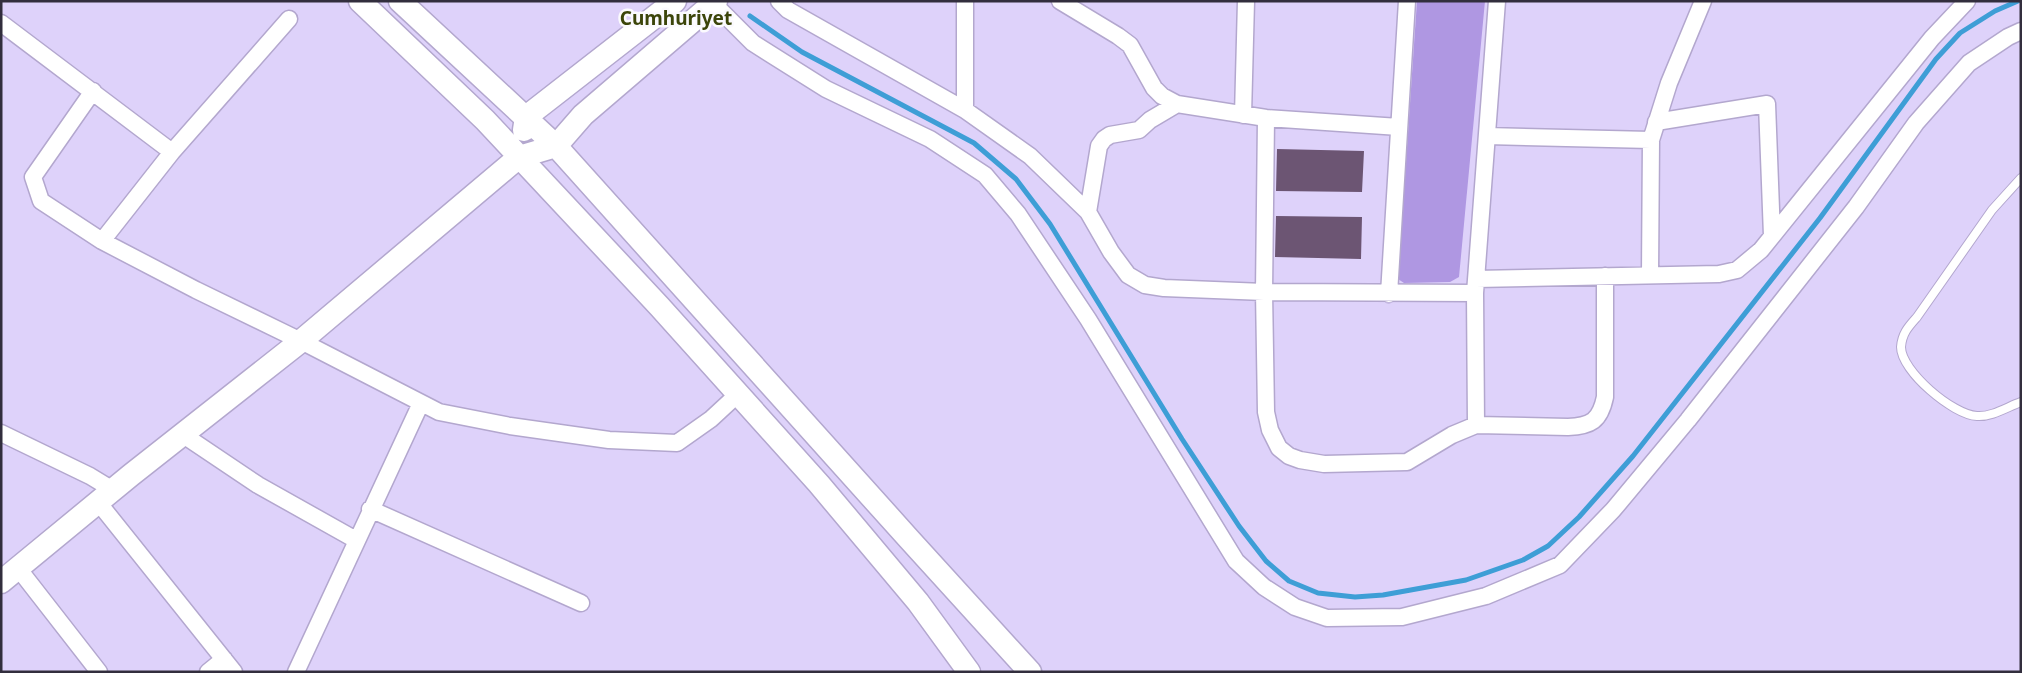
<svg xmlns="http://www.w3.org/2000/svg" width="2022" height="673" viewBox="0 0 2022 673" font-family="'Noto Sans',sans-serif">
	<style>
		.green { fill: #af97e2 }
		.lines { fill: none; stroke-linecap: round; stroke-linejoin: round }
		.stream { stroke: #3e9ed6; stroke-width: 5 }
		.building { fill: #6c5573 }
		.lane-casing { stroke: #b3a7ce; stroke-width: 10 }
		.street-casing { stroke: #b3a7ce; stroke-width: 19 }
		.secondary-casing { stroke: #b3a7ce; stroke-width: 25 }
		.lane { stroke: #fff; stroke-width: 8 }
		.street { stroke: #fff; stroke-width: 16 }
		.secondary { stroke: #fff; stroke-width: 22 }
		.labels { text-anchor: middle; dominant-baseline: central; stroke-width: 5; stroke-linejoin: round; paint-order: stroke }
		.district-label { font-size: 19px; font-weight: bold; fill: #3c450a; stroke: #fbfafe }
	</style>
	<rect width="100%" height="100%" fill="#ded2fa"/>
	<path class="green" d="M1417 1H1485L1459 277 1450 282 1404 283 1398 279Z"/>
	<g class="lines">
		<path class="stream" d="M750 16 802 52 974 143 1016 179 1050 224 1182 439 1239 526 1266 561 1289 581 1318 593 1355 597 1383 595 1466 580 1523 560 1548 546 1579 517 1633 456 1820 218 1936 59 1960 33 1995 11 2018 1"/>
	</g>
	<path class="building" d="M1277 149 1364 151 1362 192 1276 191Z
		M1276 216 1362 217 1361 259 1275 257Z"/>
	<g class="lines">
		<defs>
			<path id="lane" d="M2021 178 1992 210 1917 317C1909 326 1902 333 1901 347 1901 371 1953 415 1977 416 1992 417 2007 407 2021 402"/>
			<path id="street" d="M711 1 753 43 826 89 930 139 985 175 1018 214 1088 319 1236 561 1264 587 1295 607 1327 618 1402 617 1486 596 1560 565 1613 510 1688 420 1856 207 1916 123 1969 63 2008 37 2021 31
				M779 1 788 10 965 110 1030 156 1088 212 1111 252 1128 275 1145 285 1164 288 1264 292 1475 293
				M965 1V110
				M1060 1 1118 36 1130 45 1154 88 1162 96 1177 104 1266 118 1399 127
				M1 23 172 152
				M93 91 33 177 41 201 102 241 196 290 301 341 439 412 510 426 609 440 677 443 711 419 738 394
				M1243 115 1246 1
				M1266 118 1264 292 1266 412 1270 430 1279 448 1289 456 1300 460 1324 464 1407 462 1452 435 1476 425 1568 427C1591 426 1600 421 1605 397V276
				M1656 122 1767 104 1772 236
				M1487 136 1651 140
				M1088 212 1099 146 1104 139 1110 135 1139 130 1150 120 1177 104
				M102 241 172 152 289 19
				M1650 275 1651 140 1669 83 1703 1
				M1476 279 1719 274 1737 270 1761 250 1932 38 1967 1
				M1389 294 1407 1
				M1476 425 1475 293 1497 1
				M1 433 90 476 113 490
				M182 434 258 485 356 540
				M98 502 234 672
				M370 509 581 603
				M18 568 99 672
				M208 672 224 659
				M296 672 421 403"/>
			<path id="secondary" d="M360 1 485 120 659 306 819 484 918 602 969 672
				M400 1 556 146 909 539 1030 672
				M524 130 526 117 675 1
				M1 582 131 475 301 341 519 157 556 146 583 115 716 1"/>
		</defs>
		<use href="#lane" class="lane-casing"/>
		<use href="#street" class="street-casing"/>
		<use href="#secondary" class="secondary-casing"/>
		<use href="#lane" class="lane"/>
		<use href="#street" class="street"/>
		<use href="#secondary" class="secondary"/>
	</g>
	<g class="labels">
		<g class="district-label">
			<text x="676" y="18">Cumhuriyet</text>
		</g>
	</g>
	<rect width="2022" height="673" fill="none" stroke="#322e3d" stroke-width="5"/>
</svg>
